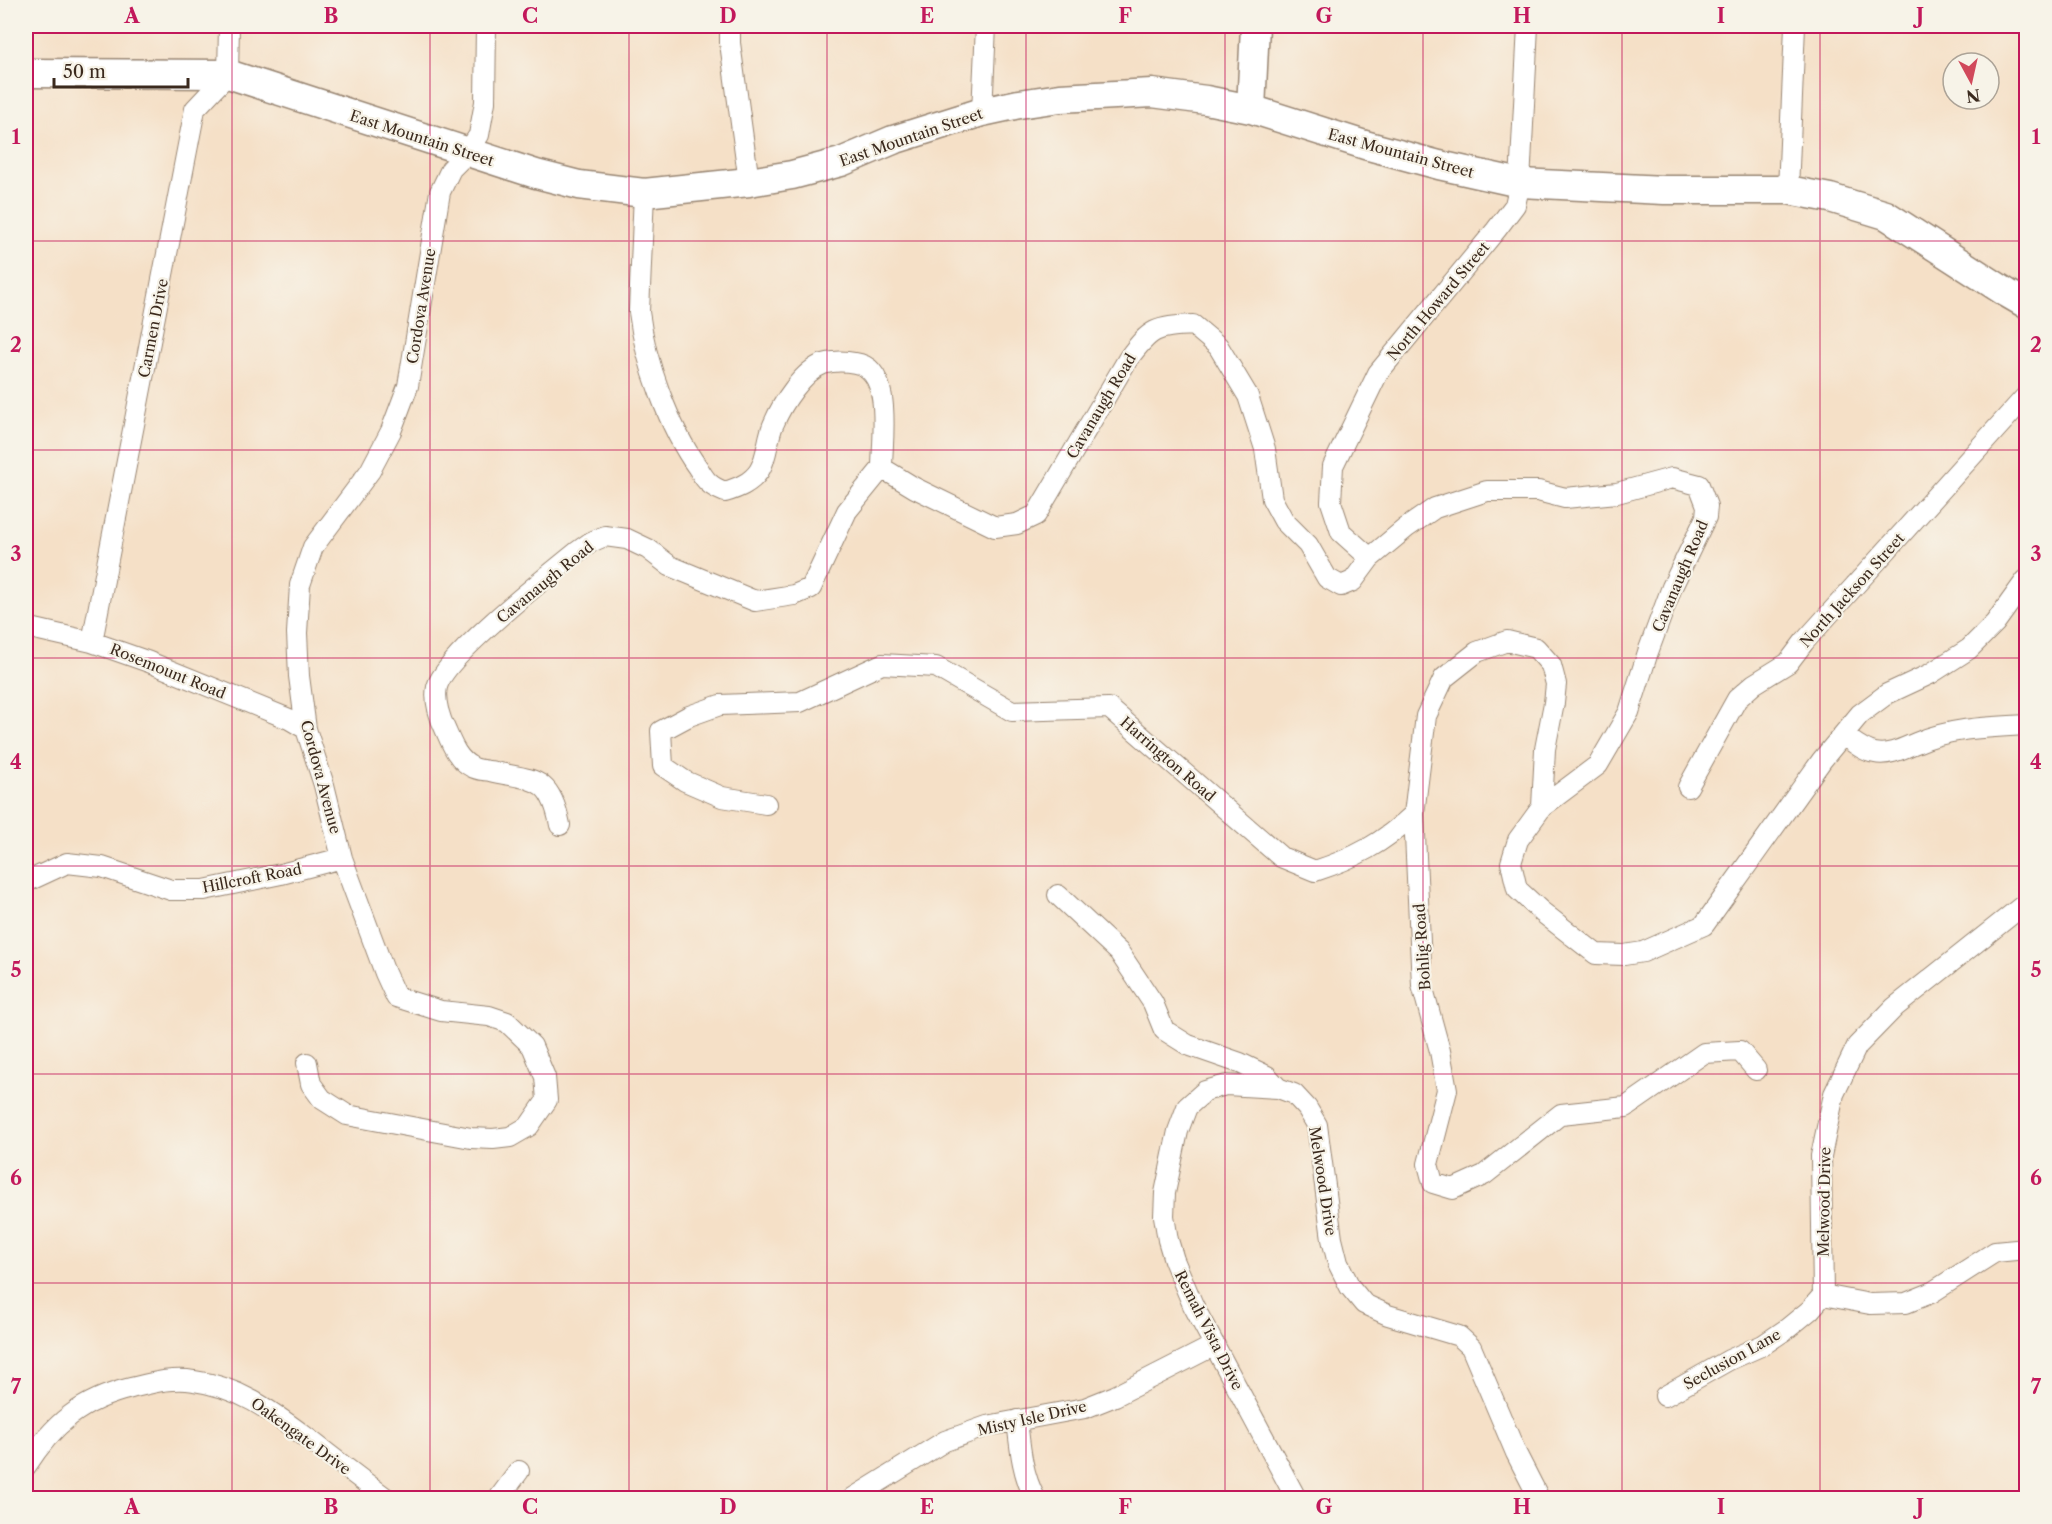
<svg xmlns="http://www.w3.org/2000/svg" width="2052" height="1524" viewBox="0 0 2052 1524" font-family="'Libre Caslon Text',serif">
	<style>
		.lines { fill: none; stroke-linecap: round; stroke-linejoin: round }
		.street-casing { stroke: #988572; stroke-width: 22 }
		.secondary-casing { stroke: #988572; stroke-width: 31 }
		.street { stroke: #fff; stroke-width: 20 }
		.secondary { stroke: #fff; stroke-width: 28 }
		.grid { fill: none; stroke: #c2185b; stroke-width: 1.5; stroke-opacity: 0.55 }
		.labels { text-anchor: middle; dominant-baseline: central; stroke-width: 4.5; stroke-linejoin: round; paint-order: stroke }
		.street-label { font-size: 15px; fill: #3b2a1e; stroke: #f7f3e8 }
		.neatline { fill: none; stroke: #c2185b; stroke-width: 2 }
		.grid-label { font-size: 20px; text-anchor: middle; font-weight: bold; fill: #c2185b }
	</style>
	<rect width="100%" height="100%" fill="#f7f3e8"/>
	<filter id="ink" filterUnits="userSpaceOnUse"><feTurbulence type="fractalNoise" baseFrequency=".0167" numOctaves="2"/><feDisplacementMap in="SourceGraphic" scale="12" xChannelSelector="R" yChannelSelector="G"/><feConvolveMatrix kernelMatrix="1 2 1 2 8 2 1 2 1" color-interpolation-filters="sRGB"/></filter>
	<filter id="wash" filterUnits="userSpaceOnUse"><feTurbulence type="fractalNoise" baseFrequency=".008" numOctaves="4" result="noise"/><feDisplacementMap in="SourceGraphic" scale="24" xChannelSelector="R" yChannelSelector="G"/><feGaussianBlur stdDeviation="1.35" result="paint"/><feColorMatrix in="noise" values="0 0 0 0 0 0 0 0 0 0 0 0 0 0 0 0 0 1.4 0 .05"/><feComposite in="paint" operator="in"/></filter>
	<g filter="url(#wash)">
		<rect width="100%" height="100%" fill="#f5e0c7"/>
	</g>
	<g filter="url(#ink)">
		<g class="lines">
			<defs>
				<path id="street" d="M730 26V43L749 182
					M982 112 986 26
					M1788 190 1795 26
					M644 193 639 312C645 361 669 428 698 468 701 473 705 480 709 483 713 487 720 490 725 492 738 488 751 483 759 471 768 457 767 437 774 423 782 404 803 371 823 364 833 361 844 361 855 363 894 368 882 440 882 468
					M1370 558 1341 532 1331 502 1333 466 1378 373 1496 230 1515 205 1520 183 1528 26
					M26 627 92 642 149 662 289 719 306 729
					M92 642 195 109 228 74 229 26
					M1843 735C1853 742 1863 751 1875 753 1889 756 1904 748 1916 743 1950 728 1989 727 2026 725
					M1688 787 1737 699 1754 684 1788 663 1804 642 2026 396
					M766 804 722 797 685 781 663 766 661 731 689 716 720 705 800 702 882 664 936 667 1012 711 1109 708 1281 857 1315 871C1355 858 1383 843 1414 814
					M1542 807 1545 749 1554 703 1556 684 1551 665 1536 648 1507 641 1477 652 1444 678 1426 716 1414 814 1422 985 1440 1051 1447 1090 1428 1164 1433 1183 1453 1189 1484 1175 1561 1114 1626 1107 1704 1053 1740 1051 1756 1070
					M560 825C550 774 533 781 490 771 484 770 477 770 472 767 458 760 452 745 446 731 440 719 434 701 437 687 444 657 549 575 577 552L591 542 605 536 627 539 648 549 670 566 755 601 794 595 811 588 847 511 882 468 915 488 995 527 1017 524 1036 515 1128 359C1151 328 1155 327 1193 325L1218 346 1248 396 1265 449 1272 499 1284 521 1308 545 1327 578 1341 586 1353 581 1370 558 1406 528 1435 508 1487 491H1538L1565 498 1617 493 1672 478 1699 485 1707 506 1706 517 1672 587 1648 652 1629 712 1598 765 1542 807 1518 840 1511 863 1517 889 1542 912 1596 954 1624 955 1643 952 1704 925 1822 760 1860 714 1887 694 1930 674 1969 649 1995 623 2026 580
					M26 882 67 863 102 867 171 890H204L281 874 342 858
					M1058 895 1119 952 1153 1003 1164 1030 1188 1045 1240 1063 1267 1076 1278 1088 1294 1094 1307 1108 1317 1125 1332 1239 1338 1263 1350 1287 1364 1304 1388 1315 1459 1336 1471 1347 1516 1453 1539 1498
					M307 1063 311 1084 322 1099 347 1115 471 1138 493 1139 510 1137 529 1126 547 1100 545 1077 532 1046 507 1022 489 1016 441 1011 396 997 385 973 342 858 324 785 306 729 299 676 297 633 300 585 313 547 370 471 391 431 408 386 440 192 451 169 467 153 479 135 485 102 486 26
					M1278 1088 1226 1085 1205 1091 1187 1107 1178 1131 1165 1193 1164 1216 1168 1240 1174 1260 1193 1305 1296 1498
					M1823 1295 1821 1156 1834 1094 1857 1046 1895 1007 2026 903
					M1823 1295 1870 1304 1906 1303 1931 1293 1995 1252 2026 1249
					M1665 1396 1729 1360 1763 1345 1788 1328 1810 1310 1823 1295
					M1017 1420C1020 1447 1022 1474 1035 1498
					M26 1466C53 1424 81 1400 131 1388 152 1383 173 1377 194 1381 242 1387 276 1415 314 1443 338 1462 362 1480 386 1498
					M499 1498 519 1471
					M853 1498 945 1441 987 1426 1085 1408 1115 1396 1215 1345"/>
				<path id="secondary" d="M26 73 228 74 536 174 579 185 644 193 749 182 792 175 841 162 893 140 982 112 1019 104 1060 98 1152 93 1206 100 1251 109 1365 145 1439 165 1520 183 1664 190H1788L1830 198 1886 215 2007 293 2026 304
					M1251 109 1255 26"/>
			</defs>
			<use href="#street" class="street-casing"/>
			<use href="#secondary" class="secondary-casing"/>
			<use href="#street" class="street"/>
			<use href="#secondary" class="secondary"/>
		</g>
	</g>
	<path class="grid" d="M232 26V1498M430 26V1498M629 26V1498M827 26V1498M1026 26V1498M1225 26V1498M1423 26V1498M1622 26V1498M1820 26V1498M26 241H2026M26 450H2026M26 658H2026M26 866H2026M26 1074H2026M26 1283H2026"/>
	<g class="labels">
		<g class="street-label">
			<text transform="translate(911 137) rotate(-19)">East Mountain Street</text>
			<text transform="translate(422 138) rotate(18)">East Mountain Street</text>
			<text transform="translate(1401 153) rotate(15)">East Mountain Street</text>
			<text transform="translate(1438 301) rotate(-50)">North Howard Street</text>
			<text transform="translate(421 306) rotate(-81)">Cordova Avenue</text>
			<text transform="translate(153 328) rotate(-79)">Carmen Drive</text>
			<text transform="translate(1101 406) rotate(-59)">Cavanaugh Road</text>
			<text transform="translate(1680 576) rotate(-67)">Cavanaugh Road</text>
			<text transform="translate(545 582) rotate(-39)">Cavanaugh Road</text>
			<text transform="translate(1852 590) rotate(-48)">North Jackson Street</text>
			<text transform="translate(168 671) rotate(22)">Rosemount Road</text>
			<text transform="translate(1168 759) rotate(41)">Harrington Road</text>
			<text transform="translate(321 777) rotate(75)">Cordova Avenue</text>
			<text transform="translate(252 878) rotate(-11)">Hillcroft Road</text>
			<text transform="translate(1422 947) rotate(-94)">Bohlig Road</text>
			<text transform="translate(1323 1181) rotate(81)">Melwood Drive</text>
			<text transform="translate(1824 1202) rotate(-89)">Melwood Drive</text>
			<text transform="translate(1209 1330) rotate(63)">Remah Vista Drive</text>
			<text transform="translate(1732 1359) rotate(-29)">Seclusion Lane</text>
			<text transform="translate(1032 1418) rotate(-13)">Misty Isle Drive</text>
			<text transform="translate(301 1436) rotate(36)">Oakengate Drive</text>
		</g>
	</g>
	<rect width="2052" height="1524" fill="none" stroke="#f7f3e8" stroke-width="66"/>
	<g transform="translate(1971 81) rotate(172)"><circle r="28" fill="#f7f3e8" stroke="#aca397" stroke-width="1.5"/>
	<path d="M0-4.5L10 22L0 15L-10 22Z" fill="#d1495b"/>
	<text y="-9" font-size="16" font-weight="bold" text-anchor="middle" fill="#3b2a1e">N</text>
	</g>
	<path d="M54 78v9h134v-9" fill="none" stroke="#3b2a1e" stroke-width="3"/>
	<text x="63" y="78" font-size="18" fill="#3b2a1e" stroke="#f7f3e8" stroke-width="4.5" paint-order="stroke">50 m</text>
	<rect x="33" y="33" width="1986" height="1458" class="neatline"/>
	<g class="grid-label">
		<text x="132" y="23">A</text>
		<text x="331" y="23">B</text>
		<text x="530" y="23">C</text>
		<text x="728" y="23">D</text>
		<text x="927" y="23">E</text>
		<text x="1125" y="23">F</text>
		<text x="1324" y="23">G</text>
		<text x="1522" y="23">H</text>
		<text x="1721" y="23">I</text>
		<text x="1920" y="23">J</text>
		<text x="16" y="144">1</text>
		<text x="2036" y="144">1</text>
		<text x="16" y="352">2</text>
		<text x="2036" y="352">2</text>
		<text x="16" y="561">3</text>
		<text x="2036" y="561">3</text>
		<text x="16" y="769">4</text>
		<text x="2036" y="769">4</text>
		<text x="16" y="977">5</text>
		<text x="2036" y="977">5</text>
		<text x="16" y="1185">6</text>
		<text x="2036" y="1185">6</text>
		<text x="16" y="1394">7</text>
		<text x="2036" y="1394">7</text>
		<text x="132" y="1514">A</text>
		<text x="331" y="1514">B</text>
		<text x="530" y="1514">C</text>
		<text x="728" y="1514">D</text>
		<text x="927" y="1514">E</text>
		<text x="1125" y="1514">F</text>
		<text x="1324" y="1514">G</text>
		<text x="1522" y="1514">H</text>
		<text x="1721" y="1514">I</text>
		<text x="1920" y="1514">J</text>
	</g>
</svg>
